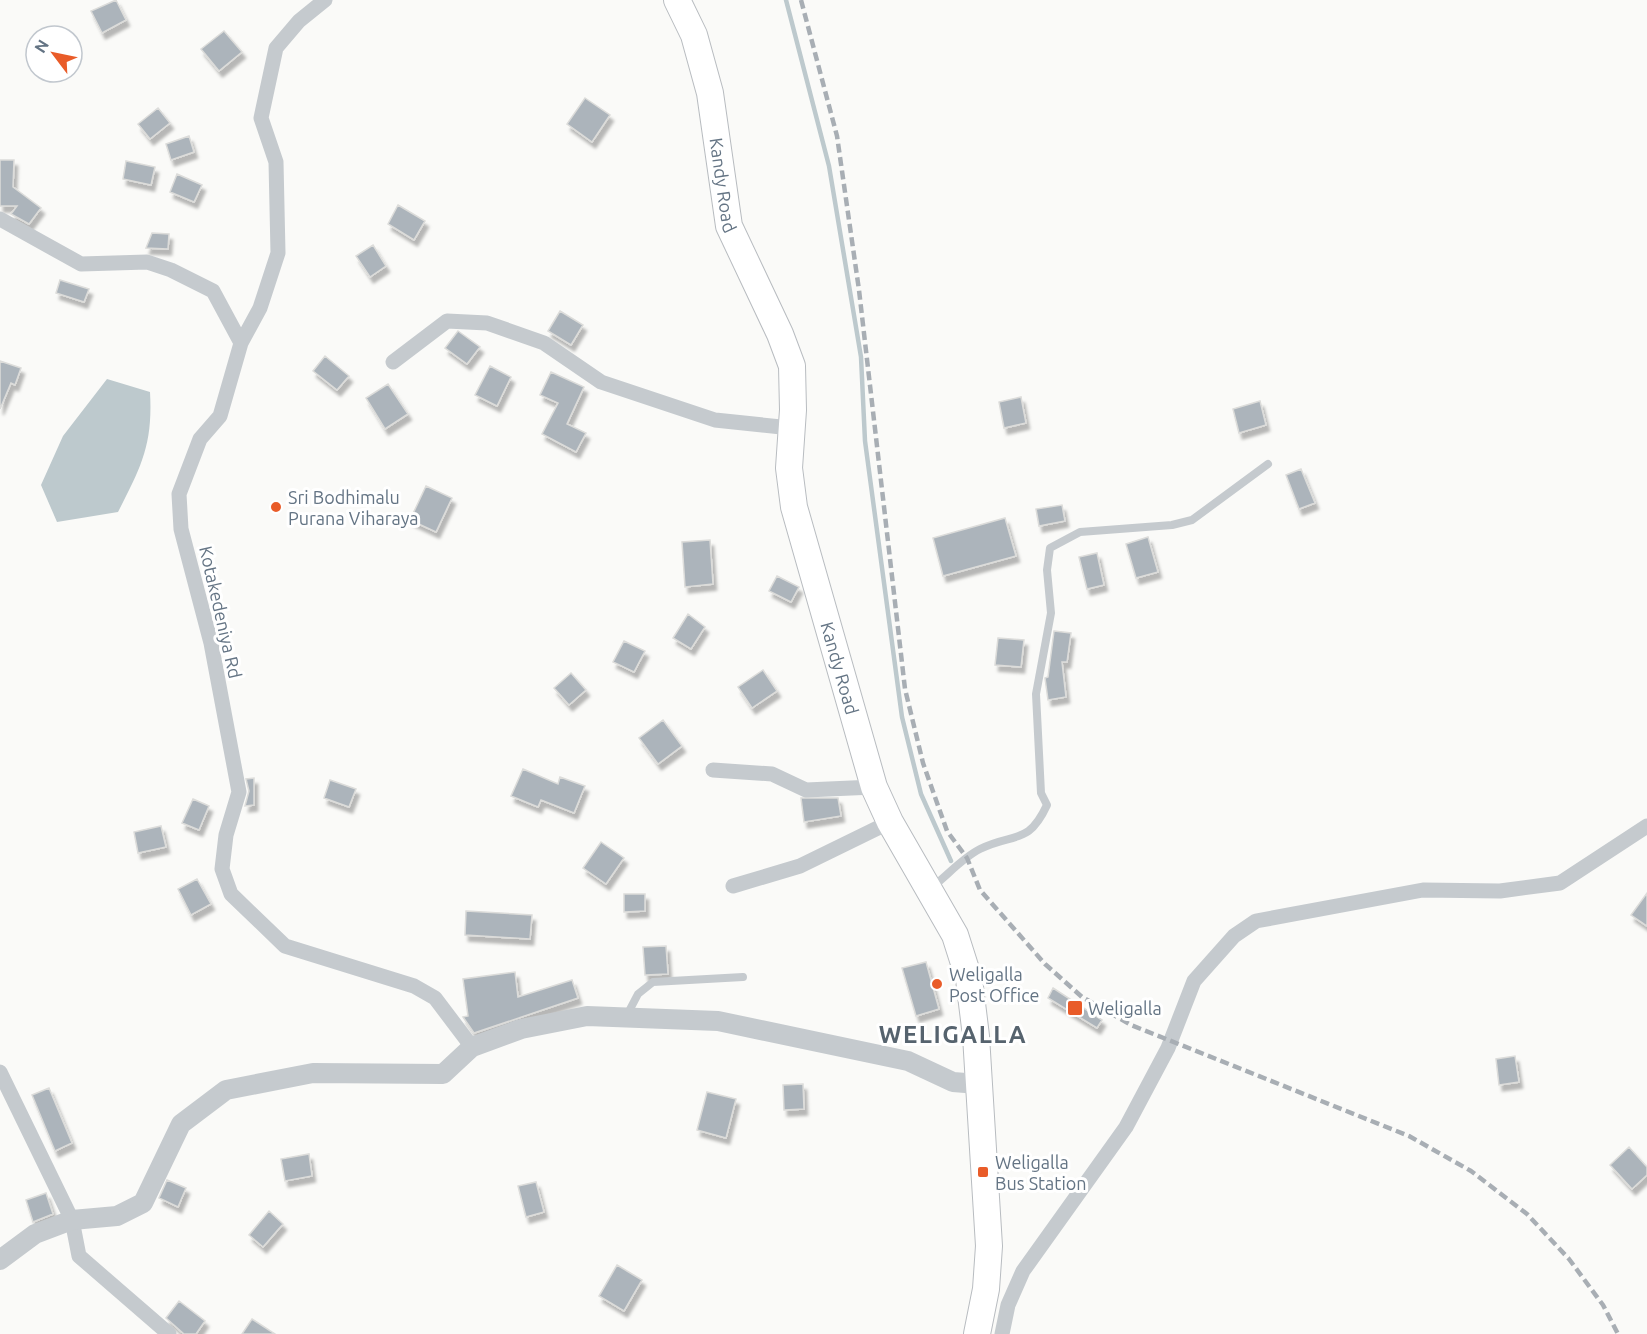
<svg xmlns="http://www.w3.org/2000/svg" width="1647" height="1334" viewBox="0 0 1647 1334" font-family="Ubuntu,sans-serif">
	<style>
		.water { fill: #bdc9cd }
		.lines { fill: none; stroke-linecap: round; stroke-linejoin: round }
		.stream { stroke: #bdc9cd; stroke-width: 4.5 }
		.building { fill: #acb4bb; stroke: #dcdcda; stroke-width: 1.5; filter: url(#shadow) }
		.trunk-casing { stroke: #b8bcc0; stroke-width: 28 }
		.service { stroke: #c5cace; stroke-width: 8 }
		.minor { stroke: #c5cace; stroke-width: 15 }
		.tertiary { stroke: #c5cace; stroke-width: 20 }
		.trunk { stroke: #fff; stroke-width: 26 }
		.rail { stroke: #a8aeb4; stroke-width: 4.5; stroke-dasharray: 9 4.5; stroke-linecap: butt }
		.poi-dot { fill: #e95c29; stroke: #fff; stroke-width: 2 }
		.labels { text-anchor: middle; dominant-baseline: central; stroke-width: 6; stroke-linejoin: round; paint-order: stroke }
		.street-label { font-size: 18px; fill: #647484; stroke: #fff }
		.poi-label { font-size: 18px; fill: #647484; stroke: #fff; text-anchor: start }
		.district-label { font-size: 24px; font-weight: bold; letter-spacing: 1.5px; fill: #56636e; stroke: #fff }
	</style>
	<defs>
		<filter id="shadow"><feDropShadow dx="3.5" dy="6" stdDeviation="1.5" flood-color="#0004"/></filter>
	</defs>
	<rect width="100%" height="100%" fill="#fafaf8"/>
	<path class="water" d="M107 379 150 392C153 445 141 467 118 512L57 522 41 485 63 436Z"/>
	<g class="lines">
		<path class="stream" d="M786 0 829 166 861 357 865 441 902 717 921 794 951 861"/>
	</g>
	<path class="building" d="M116 0 126 20 102 33 91 11Z
		M224 31 242 52 219 71 201 49Z
		M585 98 610 115 592 142 567 124Z
		M158 108 170 123 150 139 138 124Z
		M189 136 194 152 171 160 166 144Z
		M0 160H14L13 187 41 208 29 224 11 214 17 206H0Z
		M126 161 155 167 151 185 123 179Z
		M177 174 202 185 194 202 170 192Z
		M398 205 425 221 414 240 388 224Z
		M152 233 169 234 168 249 146 248Z
		M373 245 386 266 370 277 356 256Z
		M60 280 89 289 84 302 56 293Z
		M560 311 583 325 571 345 548 331Z
		M458 331 480 347 467 364 445 348Z
		M325 356 349 376 337 390 313 371Z
		M0 361 21 368 15 385 11 383 0 409Z
		M490 366 511 377 497 406 475 395Z
		M551 372 584 387 567 424 586 433 576 452 542 434 558 403 540 395Z
		M388 384 408 414 385 429 366 398Z
		M1021 397 1026 423 1004 428 999 402Z
		M1260 401 1266 425 1239 433 1233 409Z
		M1301 469 1315 503 1299 509 1286 475Z
		M426 486 452 498 436 532 410 520Z
		M1062 505 1065 521 1039 526 1036 509Z
		M1005 518 1016 556 943 576 933 538Z
		M1148 537 1158 572 1136 578 1126 544Z
		M710 540 713 584 685 587 682 542Z
		M1097 553 1104 585 1087 589 1079 557Z
		M777 576 799 587 791 602 769 591Z
		M688 614 705 627 691 649 673 638Z
		M1054 631 1071 633 1067 662H1062L1066 697 1048 700 1045 678 1048 677Z
		M998 638 1024 640 1021 667 995 665Z
		M624 641 645 651 634 672 613 662Z
		M763 670 777 691 752 708 738 687Z
		M571 673 586 690 569 705 554 688Z
		M663 720 682 746 658 764 639 738Z
		M523 769 558 784 560 777 585 786 574 813 541 800 538 807 511 796Z
		M254 778V805L245 806 249 791 246 779Z
		M330 780 356 789 349 807 324 798Z
		M801 798H838L841 816 804 822Z
		M193 799 209 806 199 830 182 823Z
		M161 826 166 847 138 853 134 832Z
		M601 842 624 858 606 884 583 868Z
		M197 879 211 904 191 915 178 889Z
		M1647 893V926L1631 915Z
		M624 894H645V911L624 912Z
		M466 911 532 915 530 939 465 935Z
		M666 946 668 974 645 975 643 947Z
		M926 962 939 1009 916 1016 902 968Z
		M515 972 518 997 572 980 578 998 474 1033 463 1017 468 1016 463 979Z
		M1053 988 1102 1020 1097 1028 1048 998Z
		M1515 1056 1519 1082 1499 1085 1496 1059Z
		M803 1084 804 1109 784 1110 783 1085Z
		M49 1088 72 1143 55 1151 32 1095Z
		M707 1092 736 1099 726 1138 697 1130Z
		M1629 1147 1647 1167V1175L1632 1189 1610 1165Z
		M309 1154 312 1176 285 1181 281 1159Z
		M167 1180 186 1188 178 1207 159 1198Z
		M536 1182 544 1212 526 1217 518 1186Z
		M46 1193 53 1214 33 1222 26 1200Z
		M269 1211 283 1224 263 1247 249 1235Z
		M617 1265 642 1280 624 1311 599 1296Z
		M179 1301 205 1321 196 1334H184L166 1318Z
		M252 1319 275 1334H242Z"/>
	<g class="lines">
		<defs>
			<g id="trunk">
				<path id="s1" d="M677 0 694 35 710 93 729 226 780 334 792 366 793 410 789 468 794 507 874 787 890 822 955 935 969 979 976 1036 989 1246 986 1289 977 1334"/>
			</g>
		</defs>
		<use href="#trunk" class="trunk-casing"/>
		<path class="service" d="M931 888C947 876 962 858 980 849 1014 832 1028 846 1047 805L1041 793 1036 694 1051 613 1047 570 1050 548 1080 532 1172 525 1192 520 1268 464
			M627 1015 638 994 653 982 743 977"/>
		<path class="minor" d="M0 219 81 264 147 262 171 270 213 291 241 343 220 416 200 439 179 494 181 529 211 643 239 792 226 835 222 869 231 894 285 946 414 986 435 998 472 1047
			M241 343 260 308 278 253 276 162 261 118 276 48 299 21 325 0
			M393 362 447 321 487 323 544 343 601 382 715 420 791 428
			M713 770 772 774 806 790 874 787
			M733 886 800 866 890 822
			M0 1072 72 1220 79 1256 169 1334
			M1002 1334 1008 1305 1023 1271 1126 1127 1168 1048 1194 981 1234 936 1256 921 1423 890 1500 891 1560 883 1647 826"/>
		<path class="tertiary" d="M0 1260 35 1234 72 1220 117 1216 143 1203 181 1124 226 1090 313 1073 443 1074 472 1047 521 1029 587 1016 718 1021 908 1061 953 1082 978 1084"/>
		<use href="#trunk" class="trunk"/>
		<path class="rail" d="M801 0 837 136 859 290 905 689 923 763 947 831 967 858 980 890 1045 964 1082 997 1131 1025 1409 1136 1471 1171 1527 1214 1569 1259 1603 1305 1618 1334"/>
	</g>
	<g class="poi-dot">
		<circle cx="276" cy="507" r="6"/>
		<circle cx="937" cy="984" r="6"/>
		<rect x="1067" y="1000" width="16" height="16" rx="3"/>
		<rect x="977" y="1166" width="12" height="12" rx="3"/>
	</g>
	<g class="labels">
		<g class="street-label">
			<text stroke="none"><textPath href="#s1" startOffset="192">Kandy Road</textPath></text>
			<text transform="translate(221 612) rotate(77)">Kotakedeniya Rd</text>
			<text stroke="none"><textPath href="#s1" startOffset="696">Kandy Road</textPath></text>
		</g>
		<g class="poi-label">
			<text x="288" y="497">Sri Bodhimalu<tspan x="288" dy="21">Purana Viharaya</tspan></text>
			<text x="949" y="974">Weligalla<tspan x="949" dy="21">Post Office</tspan></text>
			<text x="1088" y="1008">Weligalla</text>
			<text x="995" y="1162">Weligalla<tspan x="995" dy="21">Bus Station</tspan></text>
		</g>
		<g class="district-label">
			<text x="953" y="1034">WELIGALLA</text>
		</g>
	</g>
	<g transform="translate(54 54) rotate(302)"><circle r="28" fill="#ffffff" stroke="#c1c7ce" stroke-width="1.5"/>
	<path d="M0-4.5L10 22L0 15L-10 22Z" fill="#e95c29"/>
	<text y="-9" font-size="16" font-weight="bold" text-anchor="middle" fill="#647484">N</text>
	</g>
</svg>
